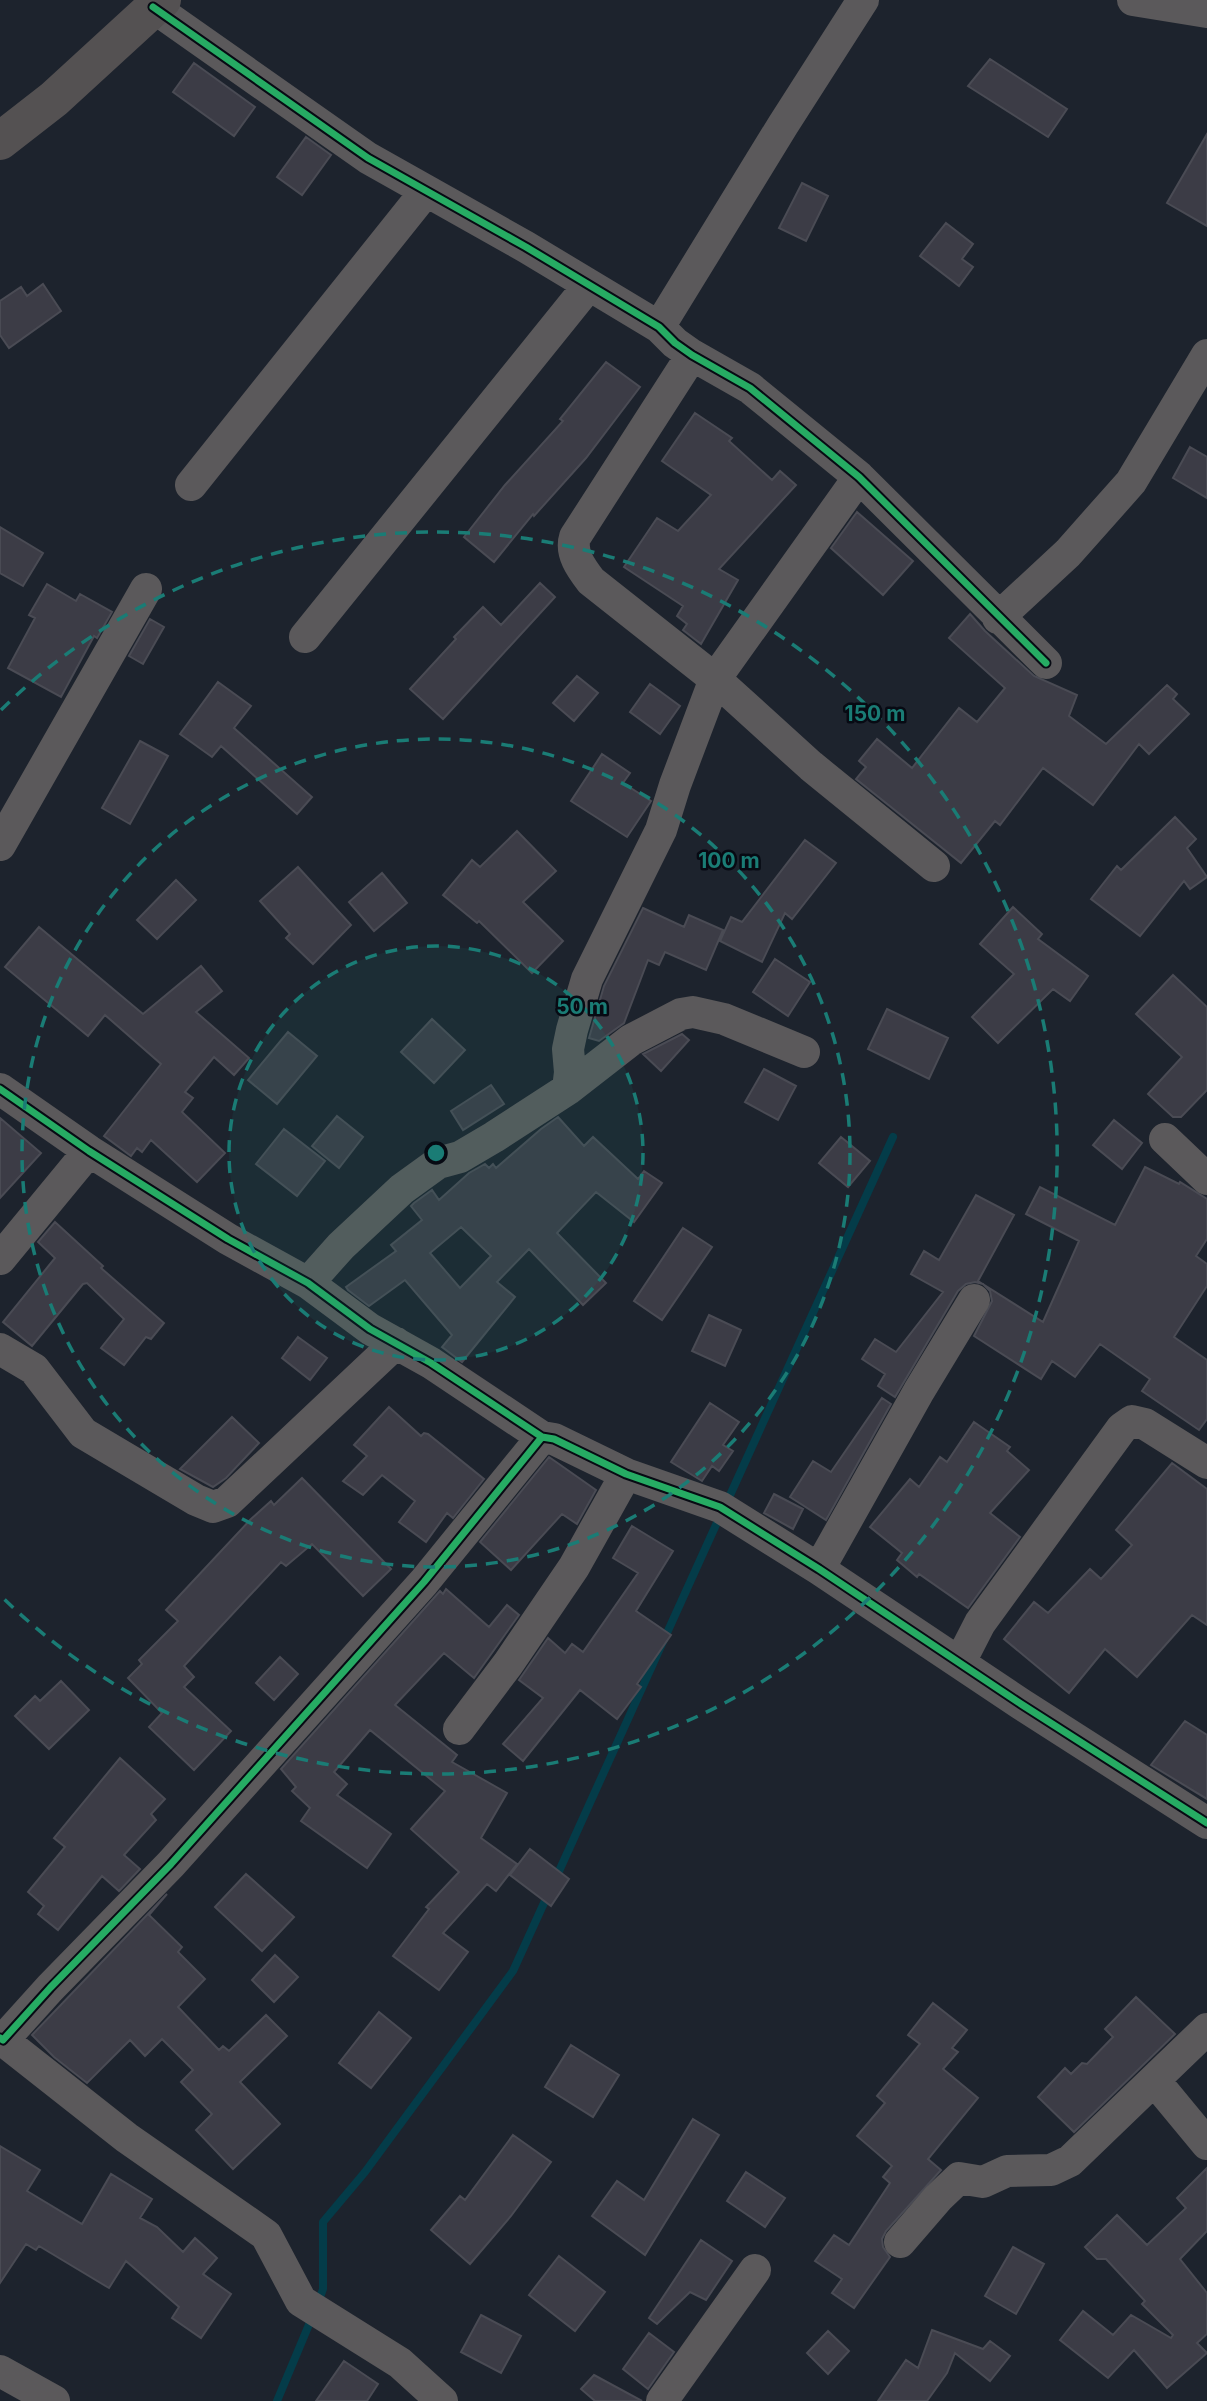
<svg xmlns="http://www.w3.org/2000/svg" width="1207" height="2401" viewBox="0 0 1207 2401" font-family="Inter,sans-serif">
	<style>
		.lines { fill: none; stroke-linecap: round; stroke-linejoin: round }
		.stream { stroke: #043c49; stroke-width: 8 }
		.building { fill: #3c3c46; stroke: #4a4b54; stroke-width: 2; fill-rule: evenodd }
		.street { stroke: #5b595b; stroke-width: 32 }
		.secondary { stroke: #545152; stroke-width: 38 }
		.cycleway-casing { stroke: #070a13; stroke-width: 11 }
		.cycleway { stroke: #26ab63; stroke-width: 7 }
		.ring { fill: none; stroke: #1a7c75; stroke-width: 3.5; stroke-dasharray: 12 9 }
		.centre { fill: #1a7c75; stroke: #070a13; stroke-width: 3.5 }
		.ring-label { font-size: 21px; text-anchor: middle; font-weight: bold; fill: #1a7c75; stroke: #070a13; stroke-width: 5; stroke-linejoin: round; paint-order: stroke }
	</style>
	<rect width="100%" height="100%" fill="#1d232d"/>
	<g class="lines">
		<path class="stream" d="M726 1504 893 1137
			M555 1880 720 1516
			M318 2303 323 2289V2222L365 2172 513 1971 549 1892
			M277 2401 313 2315"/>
	</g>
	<path class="building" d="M990 59 1067 109 1048 137 968 86Z
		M194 63 255 107 234 136 173 92Z
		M1207 134V226L1167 203Z
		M306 137 331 155 302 195 277 177Z
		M802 183 828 196 806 241 779 228Z
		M946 223 973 244 962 259 973 267 959 286 920 256Z
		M43 284 61 311 9 348 0 335V301L21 287 27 296Z
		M606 362 640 387 586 458 534 516 533 514 494 562 464 537 505 485 563 421 560 419Z
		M695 413 732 438 729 441 772 480 780 471 796 485 719 569 738 580 701 644 683 630 687 624 677 616 683 606 624 567 657 518 678 531 711 495 662 461Z
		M1190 447 1207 457V498L1173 478Z
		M857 512 913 561 883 595 831 548Z
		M0 527 43 553 23 586 0 573Z
		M540 583 555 597 443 719 410 689 456 639 454 637 483 607 501 625Z
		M47 584 76 601 80 594 112 612 97 638 94 636 61 697 8 668 35 618 29 615Z
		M970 614 985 631 1034 676 1077 695 1069 716 1106 744 1167 685 1177 694 1173 699 1189 714 1149 754 1139 744 1093 805 1043 768 1000 825 995 821 961 863 856 779 866 767 859 761 877 739 912 768 959 708 977 722 1005 688 949 638Z
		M150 619 164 627 143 664 129 656Z
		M577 676 598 693 574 721 553 703Z
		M218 682 251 706 234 728 312 797 297 814 221 746 212 757 180 734Z
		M650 684 680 706 660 734 630 712Z
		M140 741 168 756 130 824 102 808Z
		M602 754 630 773 623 783 651 801 627 837 571 801Z
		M1175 817 1196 839 1187 848 1207 877 1190 889 1184 881 1140 936 1091 899 1117 866 1121 870Z
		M517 831 556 871 523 902 563 941 532 973 479 921 477 923 443 895 472 860 480 867Z
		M805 840 836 863 792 919 785 913 762 962 720 941 731 917 742 922Z
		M298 867 351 925 313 964 286 938 290 934 260 901Z
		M382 873 407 903 374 931 349 902Z
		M176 880 196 900 157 939 137 920Z
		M1013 907 1042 934 1038 939 1088 976 1070 1001 1053 989 998 1043 972 1017 1014 974 980 944Z
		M643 908 684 927 689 915 723 930 706 970 665 952 659 965 648 960 624 1023 599 1041 589 1038 604 986Z
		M39 927 143 1014 201 966 222 991 196 1012 249 1058 234 1075 214 1057 185 1092 193 1098 182 1112 225 1153 197 1182 151 1140 142 1152 137 1148 131 1156 104 1136 161 1064 105 1015 88 1036 5 967Z
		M775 959 810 982 788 1016 753 992Z
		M1173 975 1207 1007V1090L1181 1117H1173L1148 1094 1182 1057 1136 1014Z
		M887 1009 948 1038 929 1079 868 1049Z
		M432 1019 465 1050 434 1083 401 1052Z
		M288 1032 317 1056 277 1104 248 1080Z
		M682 1034 689 1040 661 1071 643 1054Z
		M764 1069 796 1086 778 1120 745 1102Z
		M491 1085 504 1104 463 1130 451 1111Z
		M337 1116 363 1137 339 1168 312 1146Z
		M558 1117 584 1146 593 1137 638 1179 644 1171 662 1183 634 1222 596 1192 557 1233 606 1283 583 1305 529 1249 497 1282 515 1297 462 1362 442 1347 452 1335 405 1280 369 1306 348 1290 346 1287 396 1251 391 1245 422 1220 411 1206 414 1203 432 1190 439 1200 469 1173 485 1164 489 1168 493 1164 496 1168 541 1129ZM461 1227 491 1256 460 1288 430 1253Z
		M0 1118 41 1153 0 1198Z
		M1114 1120 1142 1143 1122 1169 1093 1145Z
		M284 1129 325 1161 297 1196 256 1164Z
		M841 1137 870 1161 848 1187 819 1163Z
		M1145 1167 1179 1184 1180 1182 1207 1199V1239L1196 1256 1207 1264V1286L1174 1337 1207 1360V1419L1199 1430 1142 1391 1150 1379 1100 1344 1075 1377 1052 1361 1041 1379 974 1336 992 1301 990 1291 983 1284 975 1282 966 1284 958 1291 895 1397 878 1386 885 1374 862 1359 875 1339 896 1352 943 1292 911 1274 924 1251 939 1260 976 1195 1014 1215 978 1281 1043 1322 1079 1241 1026 1214 1040 1187 1115 1225Z
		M55 1222 103 1266 101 1268 164 1323 151 1339 146 1337 124 1365 101 1348 124 1319 87 1283 83 1284 32 1346 3 1322 55 1258 38 1242Z
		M683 1228 712 1247 662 1320 634 1301Z
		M709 1315 741 1330 725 1366 692 1351Z
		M298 1337 327 1358 310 1380 282 1358Z
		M882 1398 891 1404 826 1520 790 1497 813 1461 831 1472Z
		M710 1403 739 1422 723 1445 733 1451 719 1471 712 1466 702 1481 671 1462Z
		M389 1407 421 1436 424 1433 428 1434 484 1479 453 1518 447 1513 426 1542 399 1522 415 1501 382 1475 363 1495 343 1481 367 1456 354 1445Z
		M232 1417 259 1443 226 1478 213 1487 180 1469Z
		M974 1422 1010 1447 1007 1451 1029 1470 990 1513 1020 1537 968 1608 919 1574 917 1577 897 1560 902 1553 870 1527 910 1479 919 1487 940 1457 947 1462Z
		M549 1457 596 1490 577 1524 562 1514 511 1570 480 1542Z
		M1172 1463 1207 1489V1625L1192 1615 1137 1677 1105 1649 1069 1693 1004 1639 1034 1602 1048 1613 1090 1569 1101 1579 1132 1545 1116 1530Z
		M302 1478 391 1569 363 1596 312 1544 286 1566 281 1562 184 1666 194 1677 184 1687 231 1731 194 1770 149 1727 162 1713 128 1678 142 1664 139 1660 178 1621 166 1610 251 1519 271 1501 274 1505Z
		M774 1494 803 1509 793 1529 764 1513Z
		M632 1526 673 1551 636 1611 671 1635 637 1684 641 1687 617 1719 580 1690 523 1761 503 1744 543 1698 519 1680 548 1638 565 1653 572 1644 583 1652 638 1573 613 1558Z
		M446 1589 489 1627 507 1605 519 1615 474 1678 444 1653 395 1705 457 1755 452 1762 507 1793 481 1838 517 1864 496 1891 487 1884 443 1933 468 1952 439 1990 393 1956 429 1909 426 1907 459 1872 411 1829 445 1791 370 1730 334 1772 347 1784 337 1795 391 1834 367 1868 301 1821 310 1808 292 1791 296 1787 281 1769 440 1591 443 1594Z
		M280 1657 298 1674 274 1700 256 1683Z
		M61 1681 89 1710 49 1749 15 1716 35 1696 40 1701Z
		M1185 1721 1207 1735V1799L1151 1765Z
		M120 1758 165 1799 151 1814 156 1820 124 1855 140 1869 119 1891 102 1876 58 1930 38 1914 44 1906 28 1892 65 1847 54 1838Z
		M530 1849 569 1879 551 1906 510 1875Z
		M246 1874 294 1917 262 1951 215 1907Z
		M167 1894 149 1915 182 1947 178 1952 205 1979 178 2007 219 2050 223 2046 229 2051 266 2015 287 2036 240 2082 280 2124 233 2169 196 2130 212 2114 181 2082 193 2070 162 2039 145 2056 130 2040 87 2083 54 2057 32 2035Z
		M275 1955 298 1977 274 2002 252 1980Z
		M1136 1997 1175 2034 1074 2132 1038 2097 1065 2068 1071 2074 1082 2063 1087 2064 1113 2037 1105 2029Z
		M933 2003 967 2030 952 2048 958 2052 943 2069 978 2098 928 2159 941 2170 886 2231 882 2239 883 2247 890 2257 854 2308 832 2293 842 2279 815 2261 834 2235 849 2245 890 2183 883 2177 892 2166 857 2136 885 2103 877 2096 920 2044 908 2035Z
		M379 2012 411 2038 371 2088 339 2063Z
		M571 2045 619 2075 593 2117 545 2087Z
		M693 2119 719 2135 645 2255 592 2216 617 2181 644 2200Z
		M513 2135 551 2162 511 2216 470 2264 431 2230 460 2196 465 2200Z
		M0 2146 40 2170 27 2191 82 2224 111 2174 152 2199 140 2218 157 2227 183 2252 195 2238 217 2258 203 2274 231 2294 201 2338 172 2318 179 2307 126 2261 109 2288 39 2246 36 2250 26 2244 0 2283Z
		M1207 2168V2231L1180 2259 1207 2293V2334L1197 2343 1207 2353 1167 2388 1134 2350 1108 2378 1060 2340 1083 2311 1113 2335 1131 2315 1171 2338 1173 2335 1142 2304 1145 2301 1106 2259H1097L1085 2247 1117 2215 1147 2245 1186 2208 1177 2198Z
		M746 2172 785 2198 765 2227 727 2201Z
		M701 2240 732 2261 706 2300 690 2292 657 2324 649 2318Z
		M1013 2247 1044 2264 1016 2314 985 2296Z
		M559 2256 605 2292 575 2331 529 2295Z
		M481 2315 521 2336 501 2373 461 2352Z
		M932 2330 983 2349 990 2341 1010 2356 990 2381 955 2353 947 2373 927 2401H878L906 2360 918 2368Z
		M828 2331 849 2351 828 2374 807 2353Z
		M649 2333 674 2352 648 2389 623 2369Z
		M344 2361 378 2384 367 2401H316Z
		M594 2375 642 2401H595L581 2389Z"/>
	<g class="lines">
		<path class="street" d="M1133 0 1207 12
			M153 7 368 158 526 247 659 327 675 343 692 355 750 388 859 477 1046 663
			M659 327 783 125 863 0
			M692 355 575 537C570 553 581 568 591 581L715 679 859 477
			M191 485 426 191
			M998 618 1068 553 1131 482 1207 355
			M305 637 589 285
			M0 845 146 589
			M0 1089 89 1151 228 1239 308 1283 370 1329 431 1363 542 1437 554 1439 626 1474 720 1507 819 1569 1021 1704 1207 1823
			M568 1089 570 1072 568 1049 572 1030 587 979 661 830 675 785 715 679 811 766 934 866
			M1165 1139 1207 1179
			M0 1259 89 1151
			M308 1283 341 1246 402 1189 438 1163 460 1157 494 1137 568 1089 631 1040 681 1014 693 1012 724 1019 804 1052
			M0 1349 34 1369 83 1433 196 1500 213 1507 227 1502 396 1343
			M819 1569 919 1391 974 1300
			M960 1662 980 1623 1122 1428 1132 1421 1145 1424 1207 1463
			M459 1729 508 1664 574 1567 626 1474
			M0 2038 127 2138 266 2235 301 2301 400 2363 442 2401
			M3 2040 50 1988 171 1864 424 1582 542 1437
			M1154 2080 1207 2144
			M900 2242 938 2198 959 2178 983 2182 1007 2171 1051 2170 1070 2161 1207 2029
			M0 2371 54 2401
			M662 2401 755 2270"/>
		<path class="secondary" d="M0 141 54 99 162 0"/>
		<defs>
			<path id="cycleway" d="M153 7 368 158 526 247 659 327 675 343 692 355 750 388 859 477 1046 663
				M0 1089 89 1151 228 1239 308 1283 370 1329 431 1363 542 1437 554 1439 626 1474 720 1507 819 1569 1021 1704 1207 1823
				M0 2038 3 2040 50 1988 171 1864 424 1582 542 1437"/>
		</defs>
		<use href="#cycleway" class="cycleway-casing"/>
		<use href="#cycleway" class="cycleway"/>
	</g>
	<circle cx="436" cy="1153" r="207" fill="#1a7c75" fill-opacity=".12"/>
	<g class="ring">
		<circle cx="436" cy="1153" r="207"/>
		<circle cx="436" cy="1153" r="414"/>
		<path d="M1 710A621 621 0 1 1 1 1596"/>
	</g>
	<circle cx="436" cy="1153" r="10" class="centre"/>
	<g class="ring-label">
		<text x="875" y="721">150 m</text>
		<text x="729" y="868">100 m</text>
		<text x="582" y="1014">50 m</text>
	</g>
</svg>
